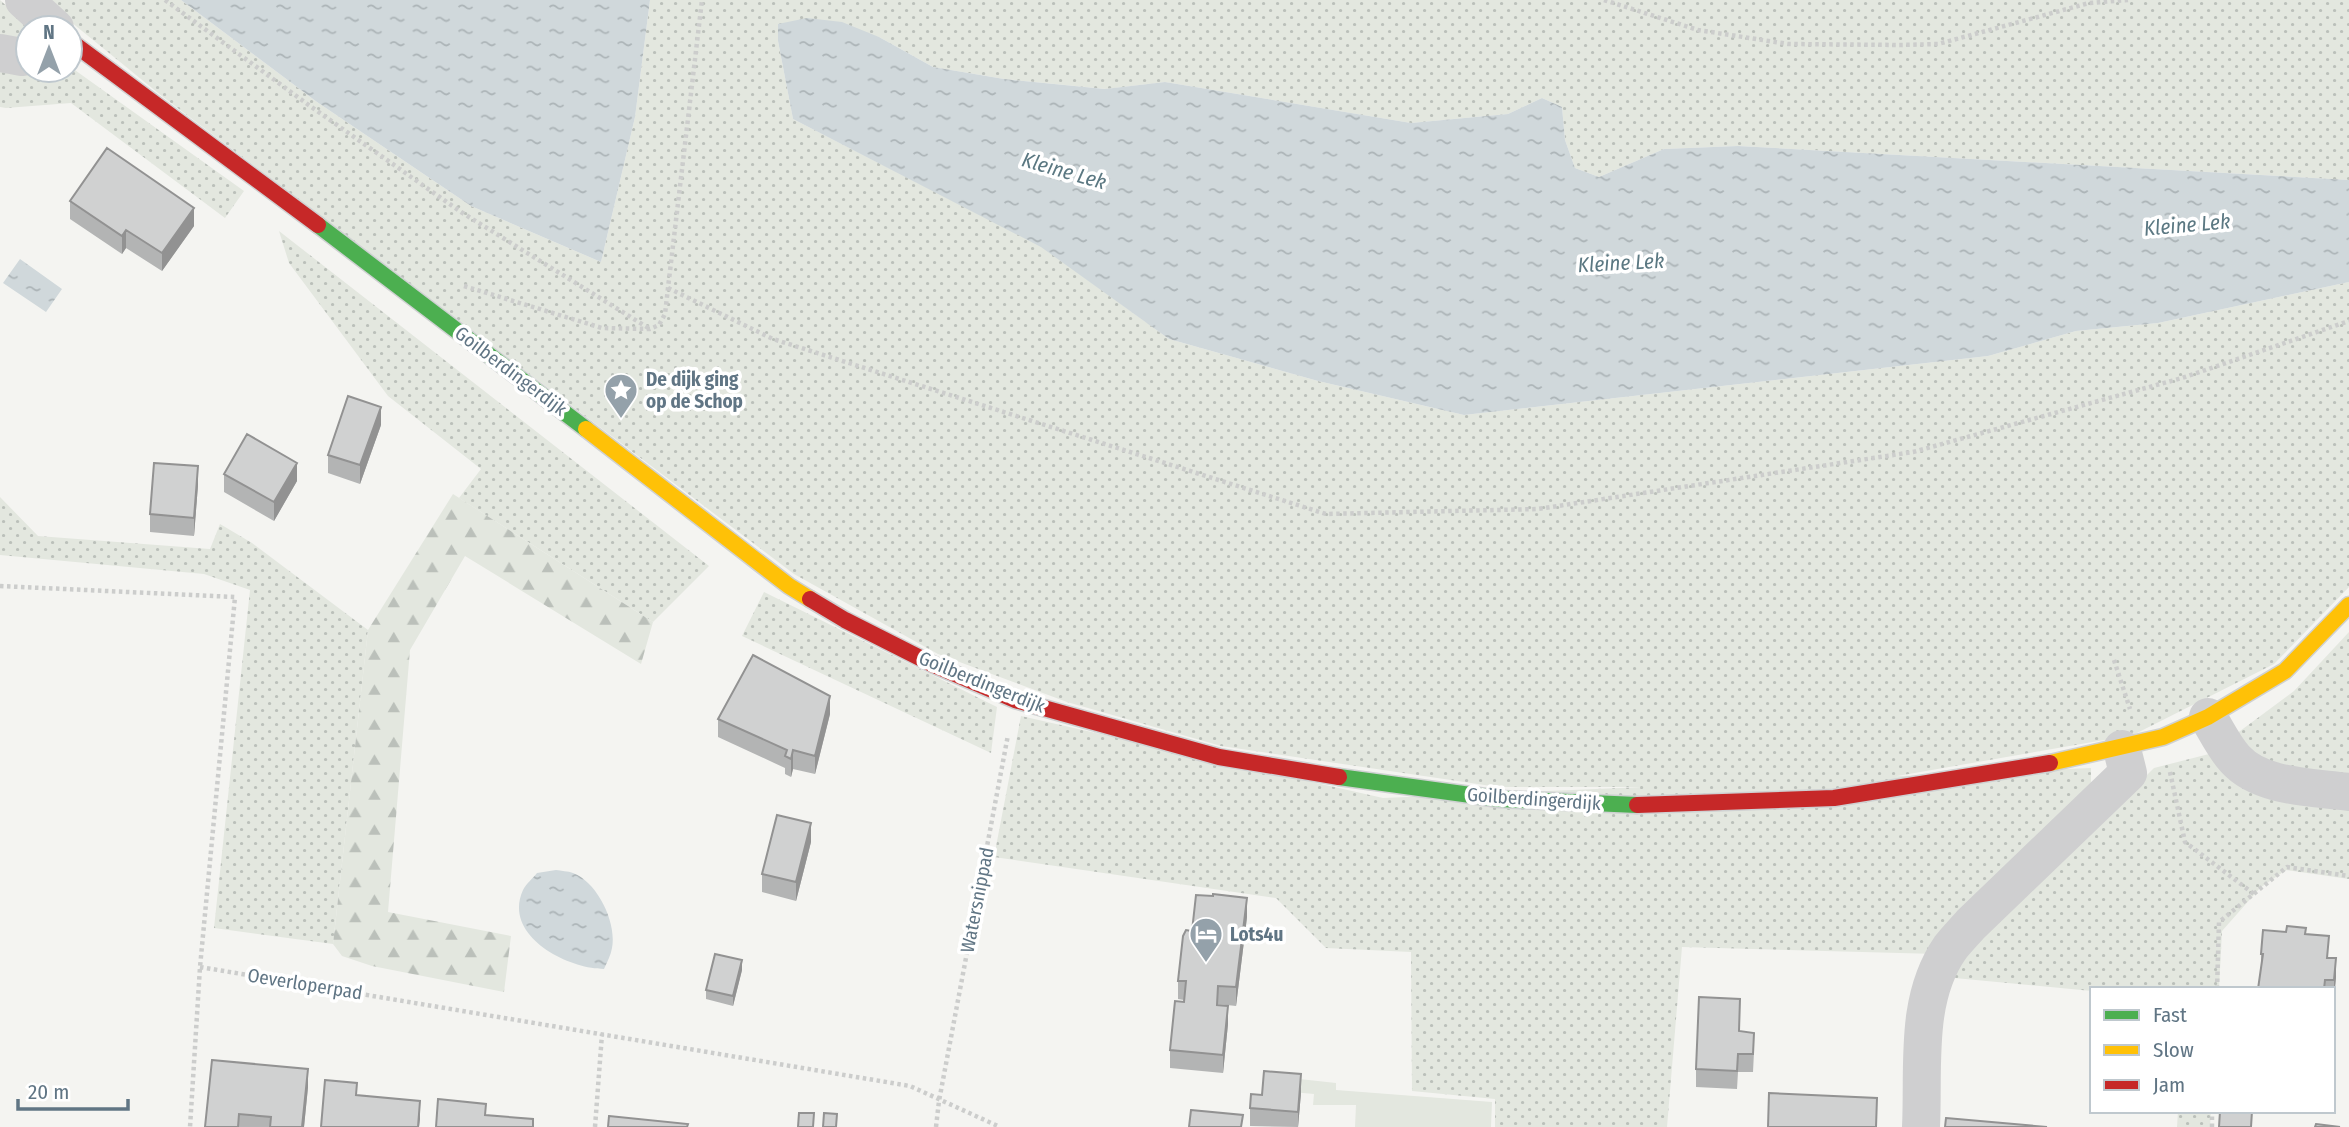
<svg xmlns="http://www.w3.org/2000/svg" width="2349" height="1127" viewBox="0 0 2349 1127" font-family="'Fira Sans Condensed',sans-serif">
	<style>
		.grass { fill: url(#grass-dots) }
		.forest { fill: url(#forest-firs) }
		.pitch { fill: #e3e7df }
		.water { fill: url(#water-ripples) }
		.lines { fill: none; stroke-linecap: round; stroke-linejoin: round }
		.fast-casing { stroke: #cfd1d2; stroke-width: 19 }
		.slow-casing { stroke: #cfd1d2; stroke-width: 19 }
		.jam-casing { stroke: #cfd1d2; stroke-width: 19 }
		.path { stroke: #cccdcc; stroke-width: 4.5; stroke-dasharray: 3.5 3.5; stroke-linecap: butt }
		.street { stroke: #cfcfd0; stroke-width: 38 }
		.fast { stroke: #4caf50; stroke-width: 16 }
		.slow { stroke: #ffc107; stroke-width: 16 }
		.jam { stroke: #c62828; stroke-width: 16 }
		.wall { fill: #b3b4b4 }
		.shaded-wall { fill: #929292 }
		.building { fill: #d0d1d1; stroke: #929292; stroke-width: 2 }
		.labels { text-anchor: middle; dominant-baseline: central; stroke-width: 7; stroke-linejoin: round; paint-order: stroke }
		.street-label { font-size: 19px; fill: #607584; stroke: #fff }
		.poi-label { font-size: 19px; font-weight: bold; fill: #607584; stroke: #fff; text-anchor: start }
		.water-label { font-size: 21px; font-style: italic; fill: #5b7882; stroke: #fff }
	</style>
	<defs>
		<pattern id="grass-dots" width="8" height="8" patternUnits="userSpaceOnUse" patternTransform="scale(1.75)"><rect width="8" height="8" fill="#e3e7df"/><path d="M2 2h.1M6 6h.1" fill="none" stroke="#bbc0ba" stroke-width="1.8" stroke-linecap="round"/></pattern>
		<pattern id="forest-firs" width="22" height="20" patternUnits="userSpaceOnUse" patternTransform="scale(1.75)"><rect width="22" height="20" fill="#e3e7df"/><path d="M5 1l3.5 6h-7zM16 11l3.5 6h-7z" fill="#bbc0ba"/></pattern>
		<pattern id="water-ripples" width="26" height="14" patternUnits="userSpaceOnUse" patternTransform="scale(1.75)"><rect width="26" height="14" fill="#d0d8db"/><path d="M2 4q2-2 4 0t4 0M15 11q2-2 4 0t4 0" fill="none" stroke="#acb4b7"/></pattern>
	</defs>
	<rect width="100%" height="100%" fill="#f4f4f1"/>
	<path class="grass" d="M0 0 31 28H28V43L0 39Z
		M44 0H181L317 102 471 206 601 262 635 117 650 0H2349V180L1738 146 1664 149 1599 177 1575 168 1565 140 1562 107 1542 98 1508 114 1411 123 1165 82 1106 89 1004 79 933 67 879 37 778 25V41L793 119 1041 246 1169 339 1318 381 1464 415 1988 356 2076 331 2158 323 2349 282V587L2274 664 2133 735 1834 787H1498L1221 746 1067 702 938 654 794 574 163 97Z
		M0 58 28 70H70V67L72 68 244 191 225 218 71 103 6 108 0 107Z
		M279 231 709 566 653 622 459 498 481 469 388 396 289 263Z
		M0 497 38 536 210 549 220 524 252 543 368 630 333 944 214 928 250 590 204 574 0 555Z
		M764 592 997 707 991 753 742 636Z
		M2349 632V879L2286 870 2260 888 2222 931 2219 989H2092V991L1944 977 2154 768 2209 754 2294 691Z
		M1021 716 1383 798 2091 768V787L1937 954 1682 947 1667 1127H1495V1099L1412 1091 1411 952 1326 948 1276 898 994 857Z
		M2178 1111H2211L2210 1127H2177Z"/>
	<path class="forest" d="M453 494 653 622 641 664 465 556 410 650 388 912 511 936 504 992 372 966 342 956 333 944 368 630Z"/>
	<path class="pitch" d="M1281 1077 1336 1083V1090L1492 1102 1491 1127H1355L1356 1105H1313L1314 1094 1281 1091Z"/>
	<path class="water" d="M181 0H650L635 117 601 262 471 206 317 102Z
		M807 18 842 22 879 37 933 67 1004 79 1105 89 1165 82 1411 123 1508 114 1542 98 1562 107 1565 140 1575 168 1599 177 1664 149 1738 146 2349 180V282L2158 323 2076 331 1988 356 1464 415 1318 381 1169 339 1041 247 793 119 778 41V24Z
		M20 259 62 289 46 312 3 283Z
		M556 870C561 871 568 871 573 873 597 882 617 922 612 948 611 955 607 962 604 969 568 969 502 936 523 890 526 884 533 878 537 873Z"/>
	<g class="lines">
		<defs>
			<path id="fast" d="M318 225 586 429
				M1339 777 1500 799 1637 805"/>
			<path id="slow" d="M586 429 789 586 810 599
				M2050 763 2163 737 2208 717 2285 671 2349 605"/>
			<path id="jam" d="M70 41 318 225
				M810 599 845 620 934 665 1015 700 1219 757 1339 777
				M1637 805 1834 798 2050 763"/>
		</defs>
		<use href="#fast" class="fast-casing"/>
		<use href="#slow" class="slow-casing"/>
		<use href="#jam" class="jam-casing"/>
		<path class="path" d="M165 0 310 106 461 212 650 329
			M1604 0 1698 30 1788 44 1900 45 1938 44 2089 3 2128 0
			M464 286 602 328 650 329 659 325 665 314 668 288 702 0
			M668 288 773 339 1326 514 1538 509 1913 452 2182 378 2349 321
			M0 586 235 597 200 967 190 1127
			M2114 660 2130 709
			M2170 772 2185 842 2254 894
			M200 967 910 1086 1000 1127
			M2217 989 2219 922 2287 867 2349 876
			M595 1127 602 1034
			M936 1127 939 1101 1008 735
			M2212 1127V1111"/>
		<path class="street" d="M24 0 55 28
			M0 53 22 57 28 56
			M2208 717C2216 730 2224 747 2235 759 2261 788 2313 787 2349 792
			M1921 1127C1924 1068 1914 1000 1950 948 1956 940 1964 932 1971 924L2128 773 2122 749"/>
		<use href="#fast" class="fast"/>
		<use href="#slow" class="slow"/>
		<use href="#jam" class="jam"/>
	</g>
	<path class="wall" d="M70 201 194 226 162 271 126 248 122 254 70 219Z
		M381 425 360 484 328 473V455Z
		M224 474 297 481 274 521 224 492Z
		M198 485 194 536 150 532V514Z
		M830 714 815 774 793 769 791 777 785 774V768L718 737V719Z
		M811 842 796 901 762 892V874Z
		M1247 917 1236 1006 1218 1004 1228 1024 1223 1073 1170 1068V1050L1184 1000 1178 999V981L1192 931Z
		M2306 934 2329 958 2336 977 2334 999 2333 998V989H2258L2261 969V954Z
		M742 970 733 1006 706 999V990Z
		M1740 1017V1031L1754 1052 1753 1072H1738L1737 1089 1696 1087V1069Z
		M308 1087 304 1127H205Z
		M1301 1093 1298 1127 1250 1126V1108L1262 1095Z"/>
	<path class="shaded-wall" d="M194 208V226L162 271V253Z
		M126 230V248L122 254V236Z
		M381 407V425L360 484V465Z
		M297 463V481L274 521V502Z
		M198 466V485L194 536V518Z
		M830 696V714L815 774V756Z
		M793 750V769L791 777V759Z
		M811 823V842L796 901V882Z
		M1247 898V917L1236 1006V987Z
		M2336 958V977L2334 999V980Z
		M742 960V970L733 1006V996Z
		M1228 1006V1024L1223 1073V1055Z
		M308 1069V1087L304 1127H302Z
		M1301 1074V1093L1298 1127V1112Z
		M420 1101V1119L419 1127H418Z"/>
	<path class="building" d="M107 148 194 208 162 253 126 230 122 236 70 201Z
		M348 396 381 407 360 465 328 455Z
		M247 434 297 463 274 502 224 474Z
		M154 463 198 466 194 518 150 514Z
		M753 655 830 696 815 756 793 750 791 759 785 756 787 750 718 719Z
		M777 815 811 823 796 882 762 874Z
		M1213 894 1247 898 1236 987 1218 986 1217 1005 1228 1006 1223 1055 1170 1050 1175 1001 1184 1002 1186 981H1178L1183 936 1186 930 1192 931 1196 895 1213 896Z
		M2287 926 2306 928 2305 934 2329 936 2327 958H2336L2334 980H2325L2324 989H2258L2263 954H2261L2263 930 2286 932Z
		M715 954 742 960 733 996 706 990Z
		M1699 997 1740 999 1739 1031 1754 1033 1753 1054H1738L1737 1071 1696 1069Z
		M212 1060 308 1069 302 1127H270L271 1117 239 1114 238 1127H205Z
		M1264 1071 1301 1074 1298 1112 1250 1108 1251 1094 1262 1095Z
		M325 1080 357 1083 356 1095 420 1101 418 1127H321Z
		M1769 1093 1877 1098 1876 1127H1768Z
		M438 1099 486 1104 485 1115 533 1119V1127H436Z
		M1191 1110 1243 1115 1241 1127H1189Z
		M2220 1111H2252L2251 1127H2219Z
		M799 1113H814L813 1127H798Z
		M824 1113 837 1114 836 1127H823Z
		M609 1116 688 1124 687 1127H608Z
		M1946 1118 2047 1127H1945Z
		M2316 1124 2340 1127H2315Z"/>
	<defs>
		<symbol id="sight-pin" viewBox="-11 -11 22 30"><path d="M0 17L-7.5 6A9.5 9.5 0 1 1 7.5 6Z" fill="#94a1aa" stroke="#fff"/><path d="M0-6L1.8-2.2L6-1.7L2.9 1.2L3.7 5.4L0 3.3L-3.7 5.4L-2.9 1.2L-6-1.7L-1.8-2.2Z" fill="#fff"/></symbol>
		<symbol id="hotel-pin" viewBox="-11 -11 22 30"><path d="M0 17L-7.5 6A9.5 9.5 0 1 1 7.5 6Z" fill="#94a1aa" stroke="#fff"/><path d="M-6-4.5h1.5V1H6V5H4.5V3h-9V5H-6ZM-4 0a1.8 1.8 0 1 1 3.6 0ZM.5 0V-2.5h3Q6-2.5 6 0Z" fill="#fff"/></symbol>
	</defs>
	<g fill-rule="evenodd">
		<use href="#sight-pin" x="602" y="371" width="38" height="52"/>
		<use href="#hotel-pin" x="1187" y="915" width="38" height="52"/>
	</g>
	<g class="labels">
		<g class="street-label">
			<text transform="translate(511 371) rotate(37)">Goilberdingerdijk</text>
			<text transform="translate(982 682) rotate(22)">Goilberdingerdijk</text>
			<text transform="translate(1534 799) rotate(4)">Goilberdingerdijk</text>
			<text transform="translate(977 900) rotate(-79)">Watersnippad</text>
			<text transform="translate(305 984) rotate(9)">Oeverloperpad</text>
		</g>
		<g class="poi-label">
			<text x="646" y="379">De dijk ging<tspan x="646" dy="22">op de Schop</tspan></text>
			<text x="1230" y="934">Lots4u</text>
		</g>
		<g class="water-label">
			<text transform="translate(1064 171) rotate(16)">Kleine Lek</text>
			<text transform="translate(2187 225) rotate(-5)">Kleine Lek</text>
			<text transform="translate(1621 263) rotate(-3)">Kleine Lek</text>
		</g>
	</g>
	<rect x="2090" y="987" width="245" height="126" fill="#ffffff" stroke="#bfc8ce" stroke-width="2"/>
	<rect x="2104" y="1010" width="35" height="10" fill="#4caf50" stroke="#bfc8ce" stroke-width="2"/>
	<text x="2153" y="1022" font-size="21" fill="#607584">Fast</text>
	<rect x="2104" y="1045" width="35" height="10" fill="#ffc107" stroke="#bfc8ce" stroke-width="2"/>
	<text x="2153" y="1057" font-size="21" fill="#607584">Slow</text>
	<rect x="2104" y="1080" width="35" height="10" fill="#c62828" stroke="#bfc8ce" stroke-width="2"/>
	<text x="2153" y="1092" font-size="21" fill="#607584">Jam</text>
	<g transform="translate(49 49)"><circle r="33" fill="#ffffff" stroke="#bfc8ce" stroke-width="2"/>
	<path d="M0-5L12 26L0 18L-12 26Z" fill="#94a1aa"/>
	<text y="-10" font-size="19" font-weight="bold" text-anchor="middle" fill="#607584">N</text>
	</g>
	<path d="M18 1099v10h110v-10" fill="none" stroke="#607584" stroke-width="3.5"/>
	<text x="28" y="1099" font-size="21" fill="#607584" stroke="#ffffff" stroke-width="5" paint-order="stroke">20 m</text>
</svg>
